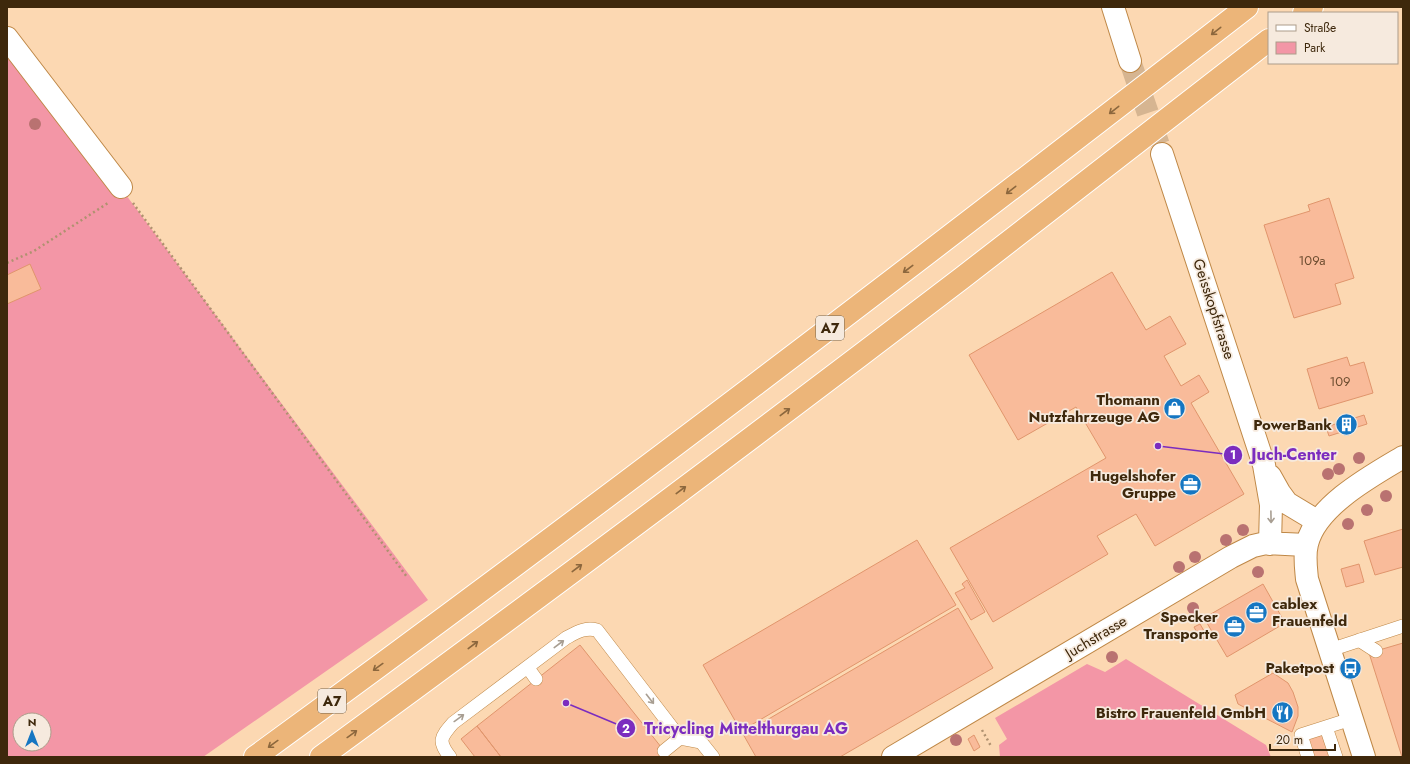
<svg xmlns="http://www.w3.org/2000/svg" width="1410" height="764" viewBox="0 0 1410 764" font-family="Jost,sans-serif">
	<style>
		.green { fill: #f396a6; fill-rule: evenodd }
		.building { fill: #f9bb9a; stroke: #e0956c }
		.lines { fill: none; stroke-linecap: round; stroke-linejoin: round }
		.street-tunnel { stroke: #d6b591; stroke-width: 22; stroke-dasharray: 22 11; stroke-linecap: butt }
		.lane-casing { stroke: #bf8847; stroke-width: 14 }
		.street-casing { stroke: #bf8847; stroke-width: 24 }
		.highway-casing { stroke: #fff; stroke-width: 24 }
		.path { stroke: #af916f; stroke-width: 2.5; stroke-dasharray: 2 3; stroke-linecap: butt }
		.lane { stroke: #fff; stroke-width: 13 }
		.street { stroke: #fff; stroke-width: 22 }
		.highway { stroke: #ecb579; stroke-width: 22 }
		.tree { fill: #b97271 }
		.oneway { stroke: #8c673d }
		.oneway2 { stroke: #a89e92 }
		.labels { text-anchor: middle; dominant-baseline: central; stroke-width: 3.5; stroke-linejoin: round; paint-order: stroke }
		.number-label { font-size: 13px; fill: #6d4d30 }
		.shield { fill: #f6eade; stroke: #75624b; stroke-width: 1 }
		.shield-label { font-size: 14px; font-weight: bold; fill: #3e280c }
		.street-label { font-size: 15px; fill: #3e280c; stroke: #f6eade }
		.poi-label { font-size: 15px; font-weight: bold; fill: #3e280c; stroke: #f6eade; text-anchor: end }
		.leader { fill: none; stroke: #7b2cbf; stroke-width: 1.5 }
		.callout-dot { fill: #7b2cbf; stroke: #f6eade; stroke-width: 1.5 }
		.mark-label { font-size: 12px; text-anchor: middle; font-weight: bold; fill: #fff }
		.callout-label { font-size: 16px; text-anchor: middle; font-weight: bold; fill: #7b2cbf; stroke: #f6eade; stroke-width: 3.5; stroke-linejoin: round; paint-order: stroke }
	</style>
	<rect width="100%" height="100%" fill="#fcd8b2"/>
	<path class="green" d="M7 50 94 152 428 600 203 757H7ZM20 720H44V744H20Z
		M1126 659 1266 745 1271 757H1000L999 745 1007 739 995 718 1087 664 1105 672Z"/>
	<path class="building" d="M1329 198 1354 278 1335 284 1341 304 1294 318 1264 225 1310 211 1308 205Z
		M30 264 41 289 7 304V275Z
		M1112 272 1146 330 1170 316 1186 344 1164 356 1181 386 1199 375 1209 392 1191 403 1244 494 1155 546 1136 514 1097 536 1108 554 993 622 950 548 1106 458 1076 407 1018 440 969 355Z
		M1347 357 1350 366 1364 362 1373 393 1319 409 1307 369Z
		M1364 415 1367 424 1329 436 1326 427Z
		M1403 529V567L1375 575 1364 541Z
		M917 540 956 605 741 731 703 665Z
		M1359 564 1364 582 1346 587 1341 569Z
		M967 580 985 612 971 620 955 593 965 588 962 584Z
		M1263 584 1285 623 1227 657 1204 618Z
		M958 608 993 668 840 757H756L743 734Z
		M1200 624 1207 636 1201 640 1194 627Z
		M1403 643V757H1402L1369 653Z
		M580 645 669 757H501L477 726Z
		M1273 673 1288 683 1293 692 1298 707V716L1292 732 1238 704 1235 695Z
		M477 726 501 757H475L461 739Z
		M1325 733 1333 757H1312L1306 739Z
		M974 735 980 747 974 751 968 739Z"/>
	<g class="lines">
		<path class="street-tunnel" d="M1130 61 1162 154"/>
		<defs>
			<path id="lane" d="M1359 640 1376 651
				M1330 650 1403 626
				M528 668 536 679
				M664 751 680 738
				M450 757C438 741 440 738 453 723L566 638C577 632 585 627 597 630L680 738 701 742 713 757
				M1308 757 1301 735 1326 727
				M1336 757 1326 727 1351 719"/>
			<path id="street" d="M1113 7 1130 61
				M7 38 121 187
				M1162 154 1264 465 1271 505 1270 544
				M1270 476 1279 492 1287 503 1317 521
				M893 757 1231 557 1253 546 1266 543 1306 545
				M1364 757 1307 579C1306 568 1304 555 1307 544 1316 506 1371 476 1403 457"/>
			<path id="highway" d="M1304 13 1312 7
				M255 757C590 513 919 261 1247 7
				M321 757C536 600 750 440 962 278 1065 199 1167 119 1269 40"/>
		</defs>
		<use href="#lane" class="lane-casing"/>
		<use href="#street" class="street-casing"/>
		<use href="#highway" class="highway-casing"/>
		<path class="path" d="M133 203 407 577
			M7 263 34 251 108 203
			M982 730 991 746"/>
		<use href="#lane" class="lane"/>
		<use href="#street" class="street"/>
		<use href="#highway" class="highway"/>
	</g>
	<g class="tree">
		<circle cx="35" cy="124" r="6"/>
		<circle cx="1359" cy="458" r="6"/>
		<circle cx="1339" cy="469" r="6"/>
		<circle cx="1328" cy="474" r="6"/>
		<circle cx="1386" cy="496" r="6"/>
		<circle cx="1367" cy="510" r="6"/>
		<circle cx="1348" cy="524" r="6"/>
		<circle cx="1243" cy="530" r="6"/>
		<circle cx="1226" cy="540" r="6"/>
		<circle cx="1195" cy="557" r="6"/>
		<circle cx="1179" cy="567" r="6"/>
		<circle cx="1258" cy="572" r="6"/>
		<circle cx="1193" cy="608" r="6"/>
		<circle cx="1112" cy="657" r="6"/>
		<circle cx="956" cy="740" r="6"/>
	</g>
	<defs><path id="oneway-shaft" d="M-6 0H5M1.5-3L5.5 0L1.5 3" fill="none" stroke-width="1.6" stroke-linecap="round" stroke-linejoin="round"/></defs>
	<g class="oneway">
		<use href="#oneway-shaft" transform="translate(1216 31) rotate(142)"/>
		<use href="#oneway-shaft" transform="translate(1114 110) rotate(142)"/>
		<use href="#oneway-shaft" transform="translate(1011 190) rotate(142)"/>
		<use href="#oneway-shaft" transform="translate(908 269) rotate(143)"/>
		<use href="#oneway-shaft" transform="translate(785 412) rotate(-37)"/>
		<use href="#oneway-shaft" transform="translate(681 490) rotate(-37)"/>
		<use href="#oneway-shaft" transform="translate(577 568) rotate(-37)"/>
		<use href="#oneway-shaft" transform="translate(473 645) rotate(-37)"/>
		<use href="#oneway-shaft" transform="translate(378 667) rotate(144)"/>
		<use href="#oneway-shaft" transform="translate(352 734) rotate(-36)"/>
		<use href="#oneway-shaft" transform="translate(273 744) rotate(144)"/>
	</g>
	<g class="oneway2">
		<use href="#oneway-shaft" transform="translate(1271 517) rotate(89)"/>
		<use href="#oneway-shaft" transform="translate(559 644) rotate(-37)"/>
		<use href="#oneway-shaft" transform="translate(650 699) rotate(52)"/>
		<use href="#oneway-shaft" transform="translate(459 718) rotate(-36)"/>
	</g>
	<defs>
		<symbol id="shop-disc" viewBox="-11 -11 22 22"><circle r="9.5" fill="#1576c2" stroke="#f6eade"/><path d="M-5-2.5h2.3a2.7 3.5 0 0 1 5.4 0H5L5.5 6h-11ZM-1.5-2.5h3a1.5 2.3 0 0 0-3 0Z" fill="#fff"/></symbol>
		<symbol id="building-disc" viewBox="-11 -11 22 22"><circle r="9.5" fill="#1576c2" stroke="#f6eade"/><path d="M-4-6H4V6H1V3H-1V6H-4ZM-2.5-4.3h1.7v1.8h-1.7ZM.8-4.3h1.7v1.8H.8ZM-2.5-1h1.7V.8h-1.7ZM.8-1h1.7V.8H.8Z" fill="#fff"/></symbol>
		<symbol id="office-disc" viewBox="-11 -11 22 22"><circle r="9.5" fill="#1576c2" stroke="#f6eade"/><path d="M-6-3h4V-5.5h4V-3h4V5H-6ZM-1-4.5V-3h2v-1.5ZM-6 0V1H6V0Z" fill="#fff"/></symbol>
		<symbol id="bus-disc" viewBox="-11 -11 22 22"><circle r="9.5" fill="#1576c2" stroke="#f6eade"/><path d="M-5-6H5V4H4V6H2V4H-2V6H-4V4H-5ZM-3.5-4V0h7V-4ZM-3.5 1.2v1.5H-2V1.2ZM2 1.2v1.5H3.5V1.2Z" fill="#fff"/></symbol>
		<symbol id="restaurant-disc" viewBox="-11 -11 22 22"><circle r="9.5" fill="#1576c2" stroke="#f6eade"/><path d="M-5-6h1v4h1v-4h1v4h1v-4h1v5L-1.5 .5V6h-2V.5L-5-1ZM5-6V6H3V1.5H1.5Q1.5-4 5-6Z" fill="#fff"/></symbol>
	</defs>
	<g fill-rule="evenodd">
		<use href="#shop-disc" x="1162" y="396" width="25" height="25"/>
		<use href="#building-disc" x="1334" y="412" width="25" height="25"/>
		<use href="#office-disc" x="1178" y="472" width="25" height="25"/>
		<use href="#office-disc" x="1244" y="600" width="25" height="25"/>
		<use href="#office-disc" x="1222" y="614" width="25" height="25"/>
		<use href="#bus-disc" x="1338" y="656" width="25" height="25"/>
		<use href="#restaurant-disc" x="1270" y="700" width="25" height="25"/>
	</g>
	<g class="labels">
		<g class="number-label">
			<text x="1312" y="260">109a</text>
			<text x="1340" y="381">109</text>
		</g>
		<g class="shield">
			<rect x="816" y="316" width="28" height="24" rx="3"/>
			<rect x="318" y="689" width="28" height="24" rx="3"/>
		</g>
		<g class="shield-label">
			<text x="830" y="328">A7</text>
			<text x="332" y="701">A7</text>
		</g>
		<g class="street-label">
			<text transform="translate(1214 309) rotate(72)">Geisskopfstrasse</text>
			<text transform="translate(1096 637) rotate(-31)">Juchstrasse</text>
		</g>
		<g class="poi-label">
			<text x="1160" y="400">Thomann<tspan x="1160" dy="17">Nutzfahrzeuge AG</tspan></text>
			<text x="1332" y="425">PowerBank</text>
			<text x="1176" y="476">Hugelshofer<tspan x="1176" dy="17">Gruppe</tspan></text>
			<text x="1272" y="604" text-anchor="start">cablex<tspan x="1272" dy="17">Frauenfeld</tspan></text>
			<text x="1218" y="617">Specker<tspan x="1218" dy="17">Transporte</tspan></text>
			<text x="1334" y="668">Paketpost</text>
			<text x="1266" y="713">Bistro Frauenfeld GmbH</text>
		</g>
	</g>
	<path class="leader" d="M1158 446L1233 455M566 703L626 728"/>
	<g class="callout-dot">
		<circle cx="1158" cy="446" r="4"/>
		<circle cx="566" cy="703" r="4"/>
		<circle cx="1233" cy="455" r="10"/>
		<circle cx="626" cy="728" r="10"/>
	</g>
	<g class="mark-label">
		<text x="1233" y="459">1</text>
		<text x="626" y="733">2</text>
	</g>
	<g class="callout-label">
		<text x="1294" y="460">Juch-Center</text>
		<text x="746" y="734">Tricycling Mittelthurgau AG</text>
	</g>
	<rect width="1410" height="764" fill="none" stroke="#3e280c" stroke-width="16"/>
	<rect x="1268" y="12" width="130" height="52" fill="#f6eade" stroke="#ac9c8a"/>
	<rect x="1276" y="25" width="20" height="6" fill="#ffffff" stroke="#ac9c8a"/>
	<text x="1304" y="32" font-size="12" fill="#3e280c">Straße</text>
	<rect x="1276" y="42" width="20" height="12" fill="#f396a6" stroke="#ac9c8a"/>
	<text x="1304" y="52" font-size="12" fill="#3e280c">Park</text>
	<g transform="translate(32 732)"><circle r="19" fill="#f6eade" stroke="#ac9c8a"/>
	<path d="M0-3L7 15L0 10L-7 15Z" fill="#1576c2"/>
	<text y="-6" font-size="11" font-weight="bold" text-anchor="middle" fill="#3e280c">N</text>
	</g>
	<path d="M1270 744v6h65v-6" fill="none" stroke="#3e280c" stroke-width="2"/>
	<text x="1276" y="744" font-size="12" fill="#3e280c" stroke="#f6eade" stroke-width="3" paint-order="stroke">20 m</text>
</svg>
